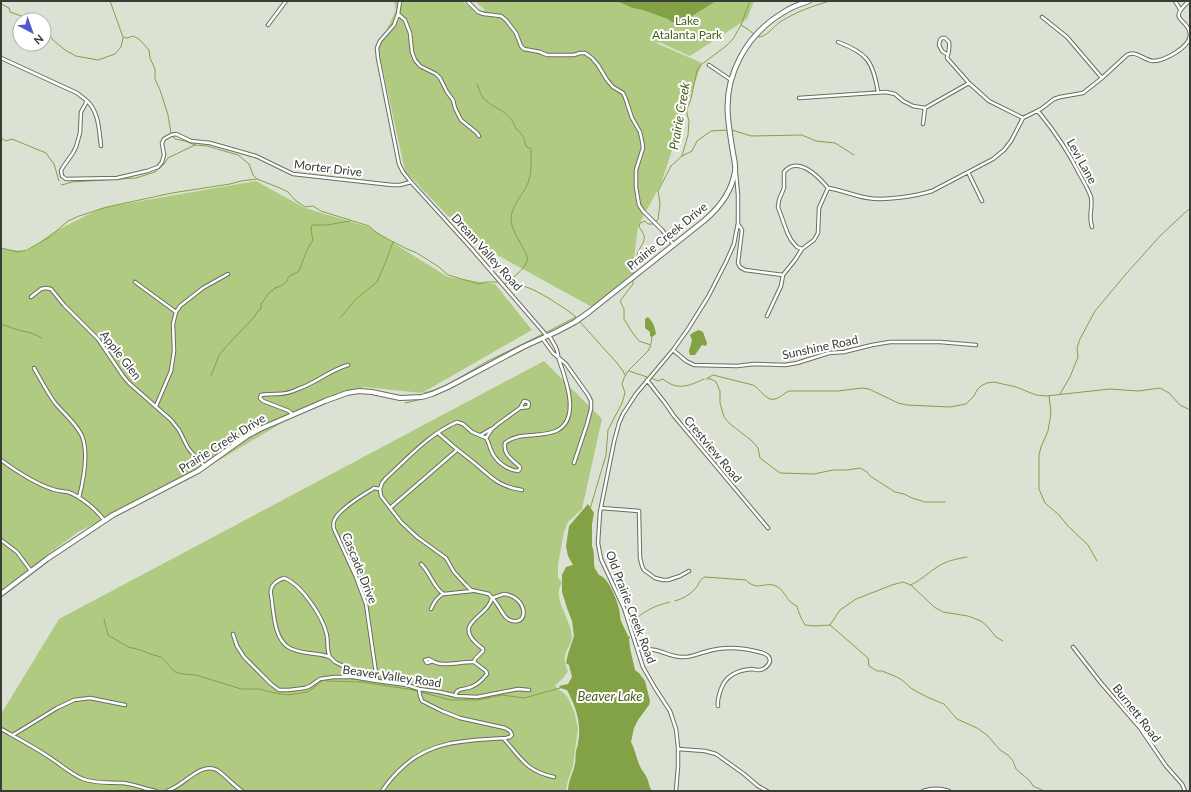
<svg xmlns="http://www.w3.org/2000/svg" width="1191" height="792" viewBox="0 0 1191 792" font-family="Lato,sans-serif">
	<style>
		.green { fill: #b0ca82 }
		.water { fill: #83a145 }
		.lines { fill: none; stroke-linecap: round; stroke-linejoin: round }
		.stream { stroke: #83a145; stroke-width: 1 }
		.minor-casing { stroke: #696e60; stroke-width: 4.5 }
		.secondary-casing { stroke: #696e60; stroke-width: 6 }
		.minor { stroke: #fff; stroke-width: 2.5 }
		.secondary { stroke: #fff; stroke-width: 4 }
		.labels { text-anchor: middle; dominant-baseline: central; stroke-width: 4; stroke-linejoin: round; paint-order: stroke }
		.park-label { font-size: 12px; fill: #485c1b; stroke: #fff }
		.street-label { font-size: 12px; fill: #3a3c36; stroke: #fff }
		.water-label { font-size: 13px; font-style: italic; fill: #4a5e1d; stroke: #fff }
	</style>
	<rect width="100%" height="100%" fill="#dce2d3"/>
	<path class="green" d="M394 1H462L477 13 485 10 475 1H754L747 19 690 56 661 43 654 42 702 63 685 110 661 184 638 226 632 274 592 307 490 251 446 214 405 171 378 48 396 10Z
		M256 181 305 208 369 227 406 251 448 277 495 284 532 330 422 393 364 387 292 417 206 468 78 532 1 590V249L27 251 52 233 101 208Z
		M544 361 602 419 582 509 568 522 564 532 558 565V578L562 582C561 585 559 588 559 591 557 603 571 622 572 636 572 644 566 649 565 656 564 661 566 667 568 671L564 677 555 686 567 696 574 711 578 728 573 766 567 784 566 791H1V714L59 619Z"/>
	<path class="water" d="M617 1H716L679 24 672 22 668 19 643 10 633 8Z
		M648 317C653 322 655 327 656 334L652 337 650 336V332L645 328V319Z
		M699 330 703 332 707 343 706 346 702 345 695 355H690L689 351 692 340 690 335 694 332Z
		M588 504 594 513 592 524V546C595 552 593 561 595 569L596 570 599 575C609 578 617 600 619 609 620 613 620 618 621 621 623 626 626 631 628 636L630 637 629 639 630 648 635 670 639 673 645 681 650 701 649 705 638 720 634 728 631 742C635 749 636 757 639 764 641 770 645 773 647 778 649 783 649 787 652 791H568C568 781 573 774 575 764 576 760 575 756 576 752 576 749 578 746 578 743 582 724 576 707 567 690L560 688 559 686 568 684 572 677 569 665 566 663 568 654 574 636 572 621 567 608 562 592V575L566 567 573 565 568 556 566 546 569 526Z"/>
	<g class="lines">
		<path class="stream" d="M110 1 123 37 127 38 133 36 139 39 149 50 150 58 155 69V79L160 90 168 115 171 133
			M1 4 9 8 10 12 24 17 29 20
			M741 25 746 28 754 34
			M44 29 53 40 65 50 76 56 98 60 115 54 121 47 123 38
			M757 37C766 38 773 27 780 22 796 12 812 6 830 1
			M477 84C479 88 480 93 482 96 492 110 509 108 516 129 523 134 524 138 526 146L531 149C531 160 532 172 528 183 523 195 511 206 511 219 511 234 530 253 527 261 525 269 514 276 508 282
			M732 130 751 136 802 135 816 141 835 143 854 155
			M173 136 175 139 185 141 195 145 207 146 238 155 249 164 253 175 257 179
			M1 138 6 141 12 139 46 153 54 164 59 181
			M682 156 692 151 697 141 711 131 727 130
			M61 184 62 185 72 182 136 178 155 172 164 164 168 158 195 145
			M656 221 658 220 660 203 658 191 671 166 682 156 688 135 689 121 687 114V109L691 99 697 70 702 64 726 46 733 39 741 25 750 1
			M1 248 18 252 27 250 48 238 68 221 79 216 107 207 172 193 230 184 241 181 257 179 280 188 288 192 295 200 305 207 313 206 321 211 369 226 377 233 384 237 407 249 417 253 439 267 448 275 479 284 486 282H499
			M633 274C634 267 635 259 638 252 644 240 648 239 639 227L640 223 645 221 648 224H653
			M502 283C524 284 531 288 550 299 559 305 568 310 576 317L547 332
			M340 318 356 299 377 282 386 261 393 242
			M579 321 617 363 623 371 625 375
			M1 324 18 330 31 333 42 338
			M651 344 652 337
			M629 371 647 377
			M211 376 219 355 224 349 255 316 257 312 261 309V304C264 301 265 298 268 294 270 291 273 291 275 288 280 286 288 284 288 277L299 271 307 250 313 240 311 230 312 225H327L350 221
			M651 378 658 381 663 379C677 391 689 386 704 379
			M706 379 713 375 753 385C759 388 767 402 775 399 780 398 784 393 789 391H838L862 388 869 389 898 403 907 405 950 407 966 404 974 396 977 390 981 386 987 383 994 382 1016 387 1036 395 1046 396 1110 389 1138 391 1160 388 1169 393 1180 405 1190 410
			M708 379H711L716 382 720 391V403L724 417 729 423 752 441 758 448 760 458 780 473 814 474 833 470H847L860 468 867 472 870 476 895 492 904 494 912 498 925 502H945
			M424 393C448 388 469 371 490 360 508 351 526 343 543 334
			M1060 394 1070 377 1078 357 1077 348 1080 339 1095 311 1126 274 1160 236 1190 208
			M1049 396 1051 413 1048 431 1041 447 1039 455V489L1045 503 1059 515 1068 526 1088 545 1097 561
			M405 403 418 400
			M590 509 606 455 608 430 622 403 625 393 622 384 624 378 628 371 648 351 651 345 639 341 632 332 624 319V309L620 301 633 284V280
			M911 585C921 580 928 573 937 567 946 561 956 559 967 557
			M675 601C682 599 690 595 695 589 700 584 698 580 705 577L746 580C757 592 765 581 776 586 786 591 786 602 797 606 798 612 802 620 805 625L815 626 830 625 868 658 869 666 877 671H882L897 677 902 680 912 689 929 698 944 704 957 719 977 728 987 735 1000 750 1008 755 1013 761 1016 769 1030 781 1033 786 1044 791
			M104 619 108 635 128 647 141 650 150 654 161 657 175 672 183 674 196 675 241 689H259L275 693 288 695 308 692 322 681
			M830 625 840 610 856 599 892 585 903 582 911 585 934 607 943 612 968 616 981 621 987 626 996 637 1003 641
			M636 635 633 621C646 610 654 606 670 602
			M326 681 361 682 408 689 417 691
			M421 692 450 700H478L502 695 524 698 560 688"/>
		<defs>
			<path id="minor" d="M400 1 398 14 394 25 380 41 377 48 378 58 399 164 403 172 411 182 471 248 547 336
				M467 1 478 12 484 14 501 16 506 20 516 33 521 46 524 49 540 52 547 55H574L580 53H585L592 58 598 65 607 80 613 87 623 93 625 97 632 118 640 132 642 141 643 148 636 170V187L639 205 643 211 662 230 674 245
				M1175 1 1180 9
				M398 14 405 20 410 33 412 52 415 60 420 66 436 74 440 78 447 92 453 100 455 108 461 120 477 133 479 136
				M1042 17 1067 37 1102 78
				M268 25 286 1
				M838 42C867 53 873 61 878 92
				M948 55 942 51 939 45 940 40 942 38H945L949 42C950 48 949 52 947 58L969 83 989 101 1023 118
				M1 58 77 93 86 100V103L81 112 80 133 76 147 73 153 63 167 61 171 62 176 66 179 117 178 147 171 158 167 162 162 164 155 162 143 164 139 171 135 176 134 191 141 210 143 256 156 293 174 392 185H400L411 182
				M709 65 731 80
				M799 98 886 92 895 94 903 101 913 106 925 108 969 83
				M86 100C99 111 99 130 101 146
				M1038 111C1055 132 1068 150 1080 175 1084 182 1088 189 1091 197 1093 207 1088 216 1092 227
				M923 124 925 108
				M968 172 982 201
				M828 188C842 190 854 196 868 198 885 201 916 196 932 191L993 159 1004 150 1011 141 1023 118 1041 109 1054 99 1060 97 1083 93 1102 78 1127 55C1137 50 1143 60 1153 61 1164 61 1191 47 1190 34 1188 17 1166 22 1189 1
				M738 224 742 230 738 263 740 267 745 270 783 275
				M802 249 797 247 791 240 787 232 778 207 779 200 784 188V172C798 155 819 177 828 188
				M135 282 176 312
				M31 297 41 289 46 288 51 289 64 305 98 339 123 376 129 383 171 420 179 430 188 448 198 460 205 466
				M767 316 781 286 783 275 795 260 802 249 814 240 818 233 819 208 828 188
				M542 338 553 353 566 364 588 395 591 401V409L587 424 574 463
				M673 350 686 361 694 365 737 366 754 364 785 365 797 363 829 353 844 352 872 345 890 342H940L976 345
				M34 368C41 380 47 392 55 403 63 413 80 427 83 439 88 455 83 482 79 498
				M647 380 665 403 674 416 768 528
				M156 406 171 371 174 351 173 324 176 312 180 306 203 288 228 274
				M293 415 289 411 263 401 260 398 261 395C267 394 271 394 277 394 284 394 292 392 298 389 316 383 330 370 348 365
				M438 433C449 443 460 452 472 461 491 476 496 486 522 490
				M481 435 491 429
				M486 438 492 429 498 424 520 408 528 407 529 404 528 402 524 401 520 408
				M1 460C16 471 34 483 52 489 57 491 63 491 68 492 80 496 97 510 104 520
				M380 489 382 483 386 478C408 458 429 434 457 422L463 424 472 432 486 438C489 442 489 446 491 450 495 461 507 470 518 471L520 469V467C512 459 503 455 505 443 513 436 524 436 534 435 542 434 549 434 556 431 582 419 565 377 558 357 559 349 552 342 549 335
				M380 489 381 496 401 522 417 537 446 558 454 572 466 585 471 590 489 594 492 598C488 617 454 622 476 643 478 645 481 647 483 649V651L475 659 474 662
				M390 508 457 450
				M601 508 639 511 640 558 642 566 644 570 655 578 663 580H668L680 576 689 571
				M1 540 17 552 31 571
				M421 564C430 572 434 589 444 594L472 591
				M284 578C301 584 322 616 326 632 329 640 326 650 330 657 317 652 300 655 288 647 275 638 274 617 272 602 272 598 270 593 271 590 272 583 278 580 284 578Z
				M504 594C526 596 530 624 513 621 503 620 500 605 492 598Z
				M431 609C434 602 437 597 443 594
				M233 634 237 646 244 657 271 684 279 690H289L305 688 310 686 320 679 334 677H353L377 681 407 685 419 689 440 692 457 696 477 697 518 689 529 690
				M1073 647 1101 683 1140 728 1166 766 1182 784 1185 791
				M637 648C643 649 649 649 655 650 664 652 672 657 682 657 690 658 697 654 705 652 723 646 741 647 759 652 764 653 770 655 770 661 769 666 763 670 759 670 756 670 754 669 752 669 738 670 726 675 721 689 719 695 717 700 718 706
				M330 657 335 662 343 666 352 677
				M433 661 427 663 425 660 429 659C441 669 460 661 474 662
				M377 680 366 604 356 577 334 529C333 525 333 522 335 519 340 509 361 496 371 490L374 488 380 489
				M455 696C457 687 464 690 471 687 477 685 483 679 487 674L486 671 474 662
				M1 729C17 738 34 747 49 757 60 764 71 774 83 779 96 784 109 782 123 783 134 784 145 789 156 791
				M13 735 57 708 74 700 90 698 125 705
				M504 739C521 758 526 771 554 777
				M678 749 705 751 716 754 744 774 758 786 767 791
				M167 791C183 787 200 761 217 770 226 776 233 785 242 791
				M382 791C388 782 396 773 404 766 432 740 470 740 506 738L510 737 512 735 510 731 505 728 460 718 442 711 422 701 420 696 419 689
				M676 791 678 767V747L676 729 670 711 655 688 643 667 624 608 601 559 598 543 600 512 614 442 619 423 623 414 636 394 673 350 688 329 708 297 726 262 734 244 738 223V195L736 173
				M923 791C932 788 940 788 949 791"/>
			<path id="secondary" d="M1 594 47 559 113 515 198 471 247 436 260 429 325 401 347 393 359 391 372 392 400 398 422 397 432 394 448 387 523 347 556 332 575 322 589 312 705 220C720 207 732 192 735 171 736 166 734 159 733 153 731 141 729 129 728 117 724 74 747 34 784 12 791 7 800 4 809 1"/>
		</defs>
		<use href="#minor" class="minor-casing"/>
		<use href="#secondary" class="secondary-casing"/>
		<use href="#minor" class="minor"/>
		<use href="#secondary" class="secondary"/>
	</g>
	<g class="labels">
		<g class="park-label">
			<text x="687" y="20">Lake<tspan x="687" dy="14">Atalanta Park</tspan></text>
		</g>
		<g class="street-label">
			<text transform="translate(1082 161) rotate(61)">Levi Lane</text>
			<text transform="translate(328 168) rotate(7)">Morter Drive</text>
			<text transform="translate(667 236) rotate(-39)">Prairie Creek Drive</text>
			<text transform="translate(487 252) rotate(48)">Dream Valley Road</text>
			<text transform="translate(820 347) rotate(-12)">Sunshine Road</text>
			<text transform="translate(121 355) rotate(52)">Apple Glen</text>
			<text transform="translate(222 443) rotate(-32)">Prairie Creek Drive</text>
			<text transform="translate(713 449) rotate(50)">Crestview Road</text>
			<text transform="translate(360 568) rotate(68)">Cascade Drive</text>
			<text transform="translate(631 607) rotate(69)">Old Prairie Creek Road</text>
			<text transform="translate(392 676) rotate(8)">Beaver Valley Road</text>
			<text transform="translate(1137 713) rotate(52)">Burnett Road</text>
		</g>
		<g class="water-label">
			<text transform="translate(679 116) rotate(-80)">Prairie Creek</text>
			<text x="610" y="696">Beaver Lake</text>
		</g>
	</g>
	<rect width="1191" height="792" fill="none" stroke="#3a3c36" stroke-width="4"/>
	<g transform="translate(32 32) rotate(139)"><circle r="19" fill="#ffffff" stroke="#b0b1af"/>
	<path d="M0-3L7 15L0 10L-7 15Z" fill="#5059cf"/>
	<text y="-6" font-size="11" font-weight="bold" text-anchor="middle" fill="#3a3c36">N</text>
	</g>
</svg>
